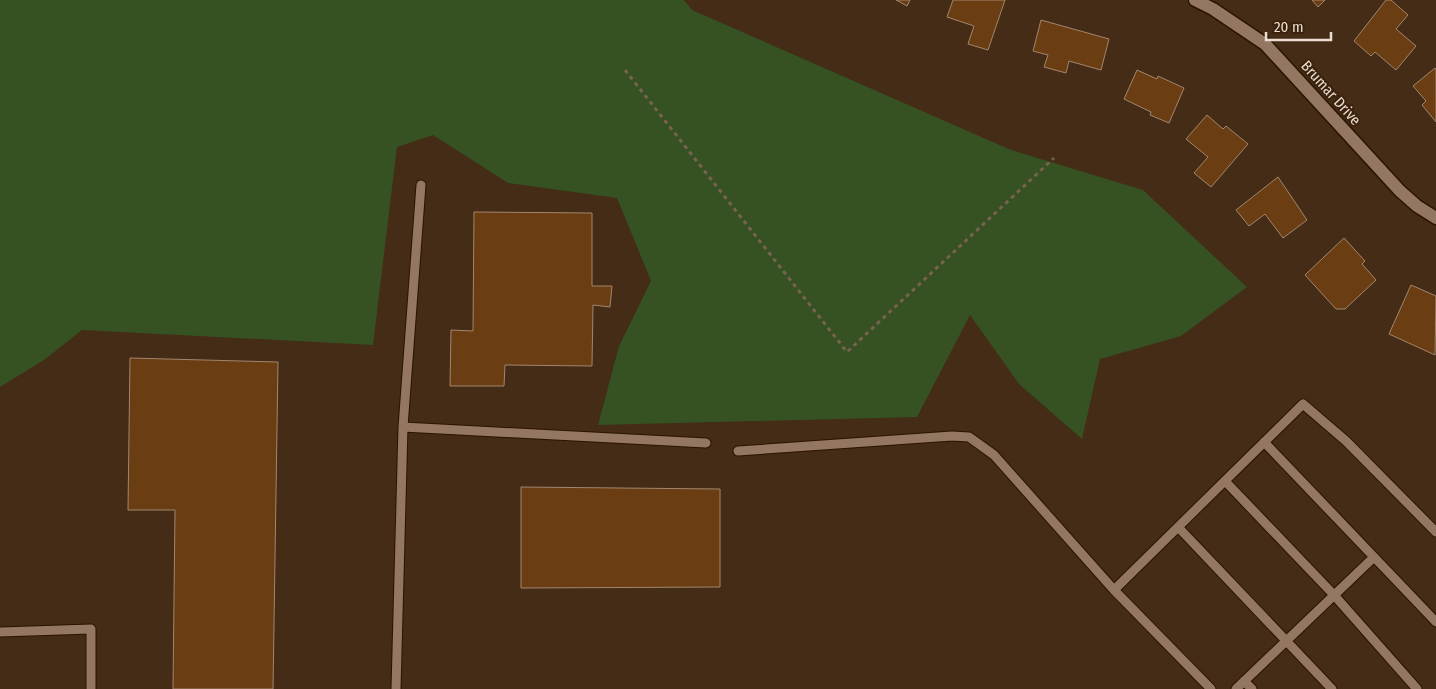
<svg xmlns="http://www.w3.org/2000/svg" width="1436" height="689" viewBox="0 0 1436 689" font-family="'Fira Sans Condensed',sans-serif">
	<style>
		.green { fill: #365122 }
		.building { fill: #6a3d12; stroke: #a3866f }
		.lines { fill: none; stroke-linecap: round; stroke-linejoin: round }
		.lane-casing { stroke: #2a1401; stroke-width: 11 }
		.street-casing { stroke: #2a1401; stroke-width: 15 }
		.path { stroke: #786250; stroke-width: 3; stroke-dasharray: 4 4; stroke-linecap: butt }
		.lane { stroke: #947760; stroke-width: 9 }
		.street { stroke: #947760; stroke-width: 12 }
		.labels { text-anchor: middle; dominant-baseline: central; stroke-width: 4; stroke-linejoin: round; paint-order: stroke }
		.street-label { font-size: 15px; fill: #edddd1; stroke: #3a220d }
	</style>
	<rect width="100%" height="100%" fill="#442c17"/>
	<path class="green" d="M0 0H684L692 10 1011 150 1143 190 1247 287 1181 336 1100 359 1082 439 1019 384 970 315 917 417 598 425 619 346 651 281 617 198 508 183 433 135 397 147 373 345 82 330 44 360 0 387Z"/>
	<path class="building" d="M896 0H910L907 6Z
		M953 0H1005L988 50 968 44 974 26 947 17Z
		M1312 0H1325L1318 7Z
		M1386 0H1391L1408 15 1396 29 1416 46 1396 70 1375 52 1371 56 1354 41Z
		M1041 20 1109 39 1101 70 1069 61 1066 73 1044 67 1048 55 1033 51Z
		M1435 68 1436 70V122L1422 105 1426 101 1413 86Z
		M1137 70 1157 79 1158 76 1184 88 1169 123 1150 115 1151 112 1124 99Z
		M1207 115 1223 129 1226 126 1248 144 1211 187 1194 173 1208 157 1186 139Z
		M1278 177 1307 220 1283 238 1265 214 1249 226 1236 210Z
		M474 212 592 213V286H612L610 307 593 305 592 366 505 365 504 386H450L451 330 473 331Z
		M1344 238 1365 261 1362 264 1376 280 1345 309H1336L1305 275Z
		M1411 285 1436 296 1435 355 1389 334Z
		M130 358 278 362 273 689H173L175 510H128Z
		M521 487 720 489V587L521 588Z"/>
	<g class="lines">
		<defs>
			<path id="lane" d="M403 427 706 443
				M1264 442 1374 557
				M738 451 952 436 969 437 994 455 1114 590 1211 689
				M1225 481 1334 595 1417 689
				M1178 527 1332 689
				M1114 590 1303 404 1346 441 1436 532
				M0 632 91 629V689
				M1244 681 1252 689
				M396 689 403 427 421 185
				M1236 689 1374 557 1436 622"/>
			<path id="street" d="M1195 0 1213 9 1265 44 1400 191 1417 206 1436 218"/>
		</defs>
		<use href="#lane" class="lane-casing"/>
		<use href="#street" class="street-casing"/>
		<path class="path" d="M625 70 847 352 1054 158"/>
		<use href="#lane" class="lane"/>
		<use href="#street" class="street"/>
	</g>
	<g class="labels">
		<g class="street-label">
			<text transform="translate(1331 93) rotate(48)">Brumar Drive</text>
		</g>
	</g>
	<path d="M1266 32v8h65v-8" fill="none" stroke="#edddd1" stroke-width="2.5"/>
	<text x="1274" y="32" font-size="15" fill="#edddd1" stroke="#3a220d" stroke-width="4" paint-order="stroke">20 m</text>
</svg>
